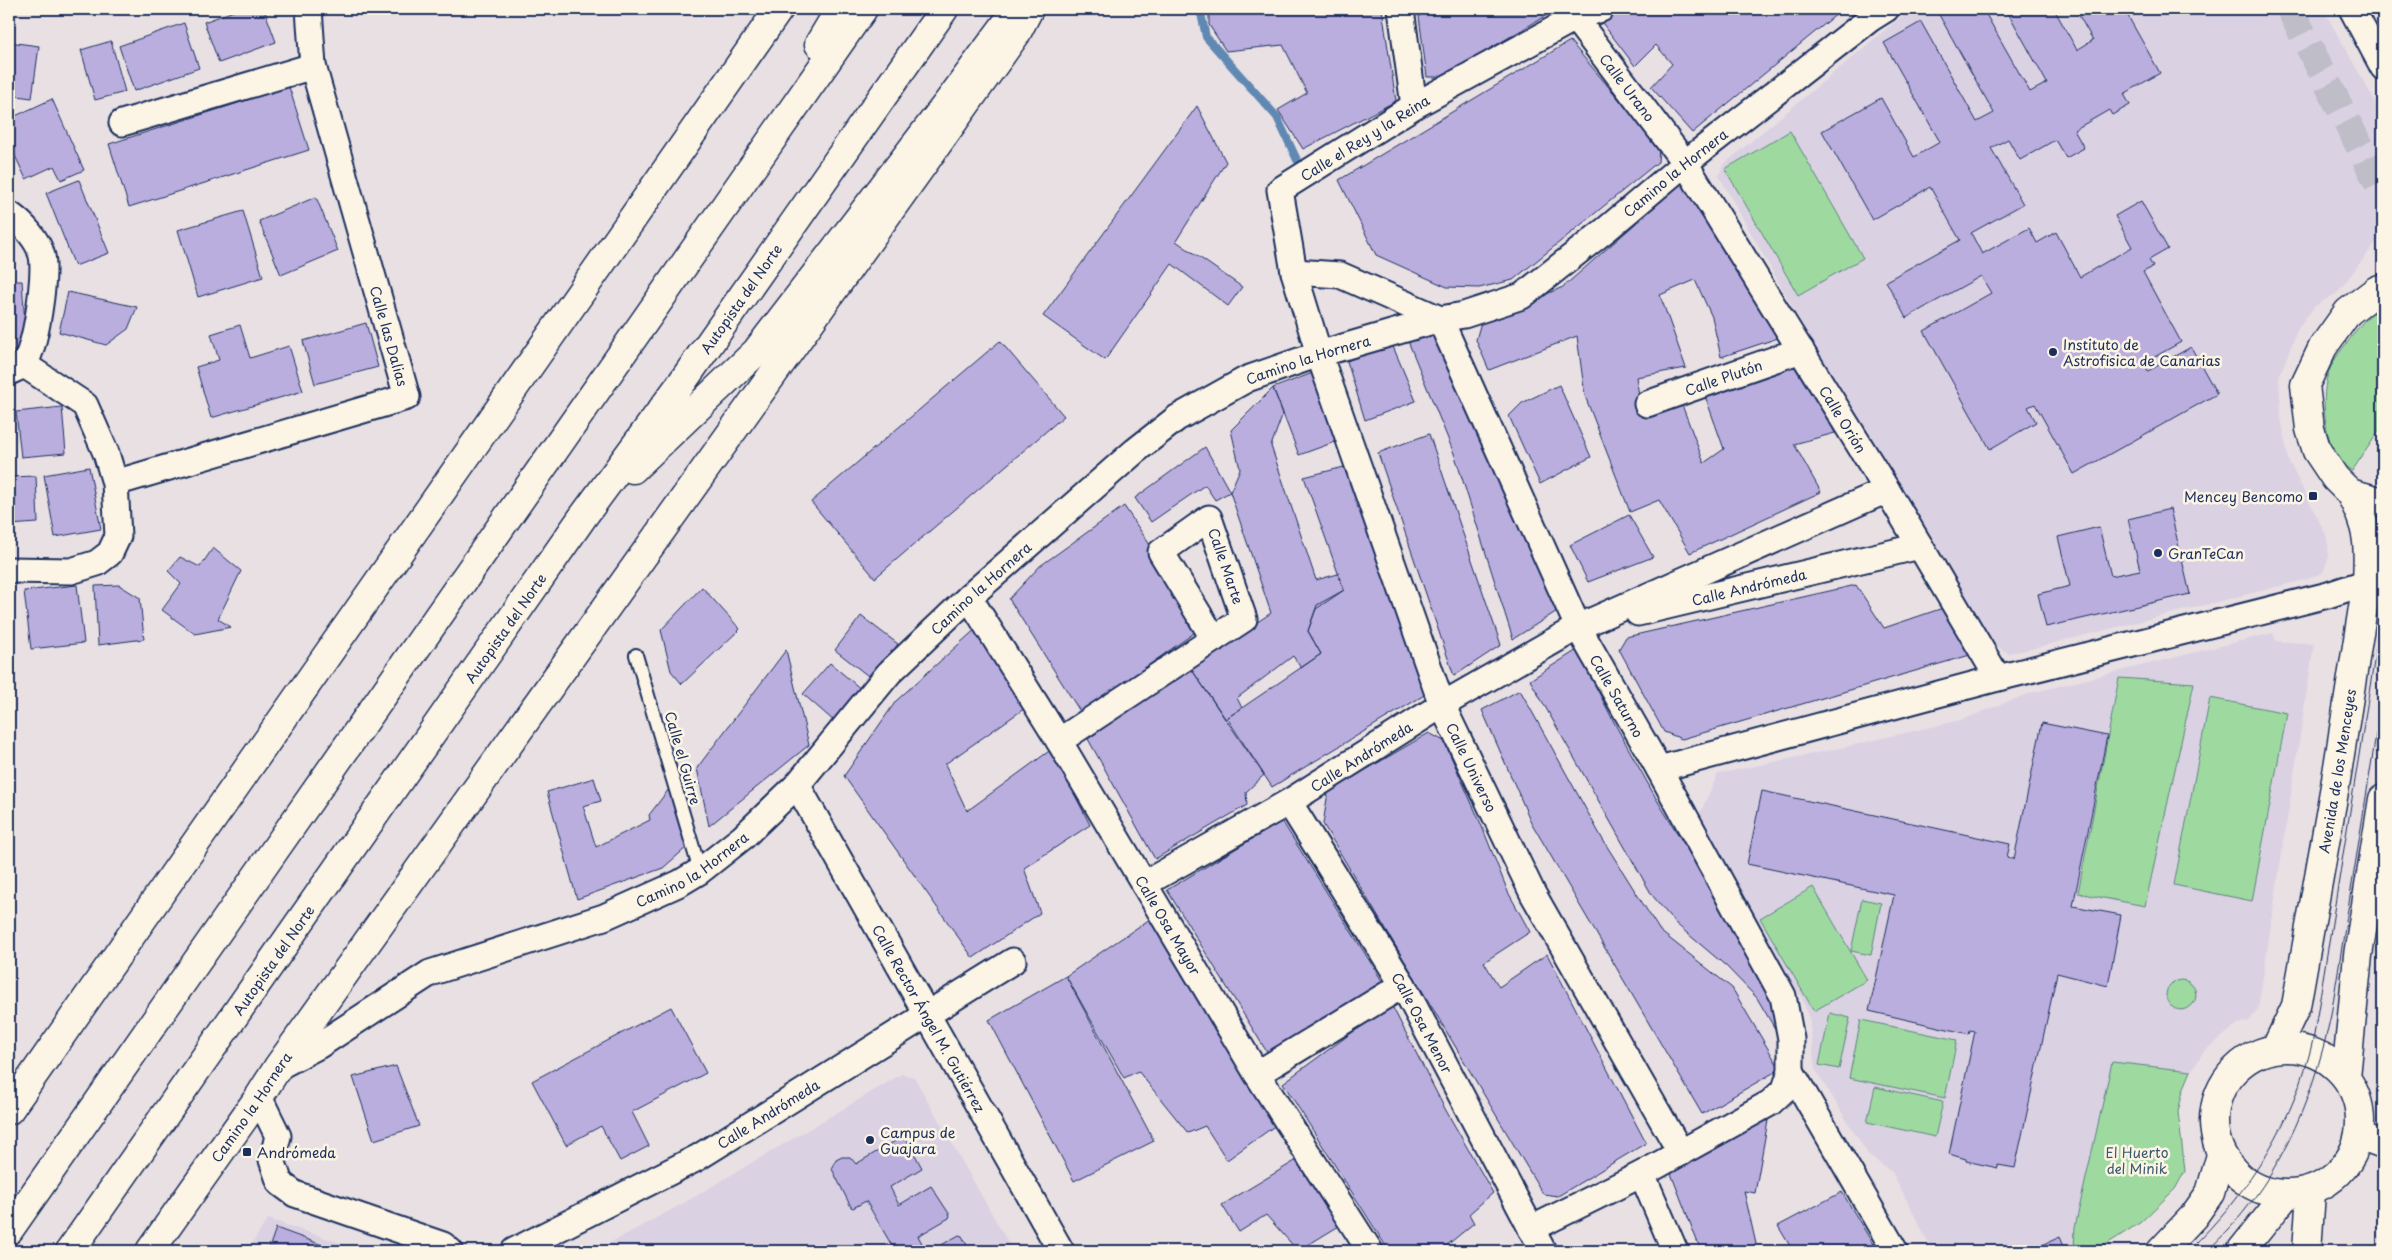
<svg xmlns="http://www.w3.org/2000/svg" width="2392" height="1260" viewBox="0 0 2392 1260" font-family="'Playpen Sans',sans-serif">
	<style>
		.built { fill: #dad1e2 }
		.green { fill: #9edaa0; stroke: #5c847f }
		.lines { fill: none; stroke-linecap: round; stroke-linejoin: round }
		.stream { stroke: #5f88b3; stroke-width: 8 }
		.building { fill: #baaedf; stroke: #1b2f5e }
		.primary-tunnel { stroke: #bfbdc8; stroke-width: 28; stroke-dasharray: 28 14; stroke-linecap: butt }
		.lane-casing { stroke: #1b2f5e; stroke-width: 16 }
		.street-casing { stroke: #1b2f5e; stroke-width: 29 }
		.secondary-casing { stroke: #1b2f5e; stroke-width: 31 }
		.highway-casing { stroke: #1b2f5e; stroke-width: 31 }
		.lane { stroke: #fcf5e5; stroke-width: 12 }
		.street { stroke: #fcf5e5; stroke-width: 25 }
		.secondary { stroke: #fcf5e5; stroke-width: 28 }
		.highway { stroke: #fcf5e5; stroke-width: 28 }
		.tram { stroke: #1b2f5e; stroke-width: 1 }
		.poi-dot { fill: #1b2f5e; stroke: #fcf5e5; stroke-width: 2 }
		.labels { text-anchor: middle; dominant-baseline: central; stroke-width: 5; stroke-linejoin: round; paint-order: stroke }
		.street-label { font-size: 14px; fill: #1b2f5e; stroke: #fcf5e5 }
		.poi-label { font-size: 14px; fill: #1b2f5e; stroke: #fcf5e5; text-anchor: start }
		.park-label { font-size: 14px; fill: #3c5a6e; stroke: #fcf5e5 }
	</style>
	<rect width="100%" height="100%" fill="#e8e0e3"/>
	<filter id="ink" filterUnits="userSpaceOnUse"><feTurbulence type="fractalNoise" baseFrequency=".02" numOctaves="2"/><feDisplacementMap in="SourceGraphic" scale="10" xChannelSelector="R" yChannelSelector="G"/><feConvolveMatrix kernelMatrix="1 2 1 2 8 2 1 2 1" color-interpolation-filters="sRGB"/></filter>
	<g filter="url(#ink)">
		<path class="built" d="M1916 9H2323L2383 116V233L2337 293 2315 306 2299 326 2279 377 2281 417 2288 460 2326 535 2328 545 2329 557 2323 572 2308 579 2026 650 2008 653 1995 645 1946 563 1917 529 1719 176 1723 165 1897 20Z
			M2273 633 2276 641 2314 644 2258 1009 2249 1021 2238 1024 2204 1051 2191 1071 2183 1090 2178 1112 2185 1171 2175 1189 2141 1222 2096 1251H1933L1892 1172 1869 1156 1815 1069 1809 1016 1801 997 1698 818 1718 774 1845 747 1961 720 2031 693Z
			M902 1074 914 1077 1013 1251H595L684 1203Z
			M268 1219 365 1251H247Z"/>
		<path class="green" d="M1790 131 1863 258 1798 295 1725 169Z
			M2383 309V425L2352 471C2348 468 2343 465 2340 461 2324 441 2320 395 2329 371 2334 358 2344 347 2352 336 2361 324 2369 312 2383 309Z
			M2119 678 2194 683 2145 906 2078 893Z
			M2210 698 2287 713 2252 901 2174 885Z
			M1813 887 1867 980 1814 1011 1760 918Z
			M1862 899 1881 903 1871 955 1851 951Z
			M2166 995a15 15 0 1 1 30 0a15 15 0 1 1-30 0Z
			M1830 1013 1850 1018 1839 1069 1819 1065Z
			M1861 1020 1957 1040 1945 1098 1849 1078Z
			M2112 1062 2191 1071 2183 1090 2178 1112 2185 1171 2175 1189 2141 1222 2096 1251H2074L2075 1227Z
			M1875 1087 1943 1102 1935 1137 1867 1122Z"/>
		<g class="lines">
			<path class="stream" d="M1200 9 1206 37 1277 117 1297 160"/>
		</g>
		<path class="building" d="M239 9H264L276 42 219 63 204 22Z
			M1209 9H1382L1396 101 1303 149 1278 110 1307 93 1283 45 1226 51 1209 25Z
			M1418 9H1553L1552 12 1442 77H1427Z
			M1621 9H1843L1692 133 1651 87 1672 64 1656 45 1635 66 1600 20Z
			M1946 9H1983L2030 92 2047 83 2006 9H2054L2077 50 2093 40 2075 9H2124L2160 73 2124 94 2130 105 2112 115 2109 110 2074 130 2084 148 2066 158 2055 140 2020 160 2008 139 1991 148 2023 204 1971 233 1982 254 2029 228 2037 243 2056 232 2080 277 2132 247 2115 216 2141 201 2168 249 2149 260 2153 267 2143 272 2181 342 2144 363 2148 371 2191 347 2217 394 2074 474 2035 404 2028 407 2036 422 1990 449 1924 331 1991 293 1981 276 1906 318 1886 281 1960 240 1930 187 1872 220 1822 131 1881 98 1914 157 1940 142 1884 43 1921 22 1977 122 1994 113 1938 13Z
			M184 23 199 68 134 91 119 46Z
			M111 41 125 92 95 100 81 50Z
			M1570 41 1659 147 1658 162 1513 280 1479 288 1447 287 1376 255 1339 180Z
			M9 42 39 46 32 98 9 95Z
			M289 87 309 150 129 207 109 144Z
			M52 99 84 170 61 180 54 166 26 179 9 143V119Z
			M1197 106 1226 162 1176 241 1242 287 1228 306 1172 264 1105 360 1043 316Z
			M1691 175 1784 336 1721 357 1712 317 1695 280 1660 295 1686 368 1636 377 1642 413 1682 405 1704 463 1724 449 1704 393 1799 357 1835 433 1794 444 1821 492 1690 553 1659 500 1630 512 1585 396 1577 336 1489 370 1476 340 1481 322 1563 287Z
			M79 180 109 253 75 266 46 193Z
			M316 197 338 251 281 275 259 221Z
			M243 211 263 277 198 297 178 230Z
			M9 281H22L26 338 9 356Z
			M68 292 137 307 128 329 106 345 59 332Z
			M366 323 378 367 315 384 303 341Z
			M240 325 250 358 289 346 303 391 211 418 196 367 219 360 211 334Z
			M1428 335 1440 339 1562 608 1513 639 1455 456 1408 341Z
			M1000 341 1064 416 875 578 811 502Z
			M1392 344 1416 401 1365 420 1347 361Z
			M1318 371 1343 439 1299 455 1273 388Z
			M1559 385 1591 457 1540 484 1509 416 1522 403Z
			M1273 388 1283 413 1271 446 1316 580 1338 574 1344 590 1316 609 1308 631 1321 654 1301 668 1293 656 1237 698 1242 708 1225 719 1190 667 1271 613 1230 492 1240 469 1231 430Z
			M62 407 66 453 21 457 16 412Z
			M1429 434 1501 645 1454 676 1378 453Z
			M1205 447 1230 492 1215 500 1205 485 1151 522 1135 498Z
			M89 467 101 529 55 537 44 475Z
			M1344 467 1426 694 1272 787 1227 718 1321 654 1308 631 1317 605 1344 590 1304 477Z
			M36 476 38 523 9 525V477Z
			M1124 506 1204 626 1081 713 1009 599 1040 566Z
			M2170 509 2190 594 2046 627 2038 594 2070 586 2058 537 2099 527 2111 576 2140 570 2128 519Z
			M1629 515 1653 557 1588 582 1570 545Z
			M213 548 241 571 218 619 231 627 195 634 162 610 181 584 168 571 180 557 200 567Z
			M77 585 84 643 31 649 24 591Z
			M119 585 140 598 144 639 98 645 95 586Z
			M1856 585 1884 628 1943 608 1970 655 1682 739 1664 732 1619 649 1626 637Z
			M702 587 740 629 682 684 671 671 661 630Z
			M9 603 15 657 9 658Z
			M861 616 898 644 872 679 835 650Z
			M979 626 1028 706 945 764 967 811 1052 749 1090 825 1024 868 1040 913 973 958 844 776 896 701Z
			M786 650 809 745 709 826 697 768Z
			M1577 650 1616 726 1657 800 1783 1006 1781 1039 1757 998 1726 966 1675 923 1652 895 1530 680Z
			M830 663 862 690 835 722 803 694Z
			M1190 667 1264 775 1246 792 1247 805 1155 859 1088 739Z
			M1520 690 1603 840 1660 931 1732 988 1780 1069 1702 1114 1531 822 1482 710Z
			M2042 723 2107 736 2073 906 2121 915 2108 986 2057 973 2015 1168 1998 1165V1168L1966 1161V1159L1949 1154 1975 1031 1970 1030 1969 1034 1869 1011 1894 895 1747 864 1762 791 2010 844 2007 857 2014 859Z
			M1429 733 1444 741 1481 824 1508 892 1530 932 1484 962 1499 987 1547 954 1646 1143 1558 1196 1543 1194 1323 824 1328 792Z
			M594 778 601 801 583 806 596 847 650 820 649 815 672 785 687 847 663 868 577 899 547 792Z
			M1282 821 1384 984 1270 1057 1167 890Z
			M1150 919 1276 1125 1227 1160 1205 1126 1188 1133 1138 1071 1124 1078 1066 976Z
			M1066 976 1154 1141 1074 1181 989 1020Z
			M1391 1004 1444 1107 1493 1193 1469 1214 1474 1223 1440 1251H1389L1283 1083Z
			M671 1007 706 1073 632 1112 649 1146 620 1161 601 1126 566 1145 532 1081Z
			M396 1066 419 1126 374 1140 353 1077Z
			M1769 1115 1755 1193 1744 1191 1756 1244 1741 1251H1701L1670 1171Z
			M902 1137 906 1138 922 1168 890 1187 899 1205 931 1186 950 1215 949 1218 918 1236 926 1251H895L866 1201 853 1208 851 1207 832 1169 836 1160 842 1157H850L856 1164Z
			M1305 1155 1339 1226 1298 1251 1266 1215 1239 1232 1222 1205Z
			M1842 1192 1877 1251H1793L1778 1226Z
			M276 1228 333 1249 332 1251H268Z
			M959 1235 962 1236 970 1251H931Z
			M2060 1237 2066 1251H2029Z"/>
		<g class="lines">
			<path class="primary-tunnel" d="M2290 9 2383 193"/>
			<defs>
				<path id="lane" d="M636 655 700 871"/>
				<g id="street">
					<path d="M1401 9 1414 106"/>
					<path id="s1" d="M1574 9 1575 18 1685 163 1887 490 1998 678"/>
					<path id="s2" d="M1601 9 1575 18 1414 106 1280 190 1294 272 1319 354 1442 705 1533 894 1681 1153"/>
					<path d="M2352 9 2383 67"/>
					<path d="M122 123 313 66"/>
					<path d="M9 214C22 223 38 239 42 256 46 274 36 352 23 365 19 368 13 370 9 372"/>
					<path id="s3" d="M1294 272 1340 275 1440 319 1578 627 1659 769 1783 996 1791 1039V1071L1785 1089 1770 1103 1642 1174 1531 1229"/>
					<path id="s4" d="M1647 404 1801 350"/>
					<path d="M115 483 407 397 313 66 309 9"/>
					<path d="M9 570 71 571 97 563 110 553 118 536 115 483 106 453 85 405 23 364"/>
					<path id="s5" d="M969 597 1059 741 1257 1074 1370 1251"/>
					<path id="s6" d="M1638 613 1920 546"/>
					<path d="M1059 741 1244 619 1209 518 1161 552 1214 639"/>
					<path d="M1659 769 1998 678 2328 595 2367 582"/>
					<path id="s7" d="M797 785 1061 1251"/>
					<path id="s8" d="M1289 802 1403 985 1543 1251"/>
					<path id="s9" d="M1144 884 1289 802 1442 705 1578 627 1887 490"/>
					<path id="s10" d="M278 1067 318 1046 430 973 604 917 680 883 700 871 743 837 797 785 889 673 969 597 1135 451 1177 418 1247 379 1319 354 1440 319 1464 315 1522 296 1608 228 1685 163 1870 19 1886 9"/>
					<path d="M1791 1071 1895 1251"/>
					<path d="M1257 1074 1403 985"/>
					<path d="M259 1097 278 1136 272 1160 280 1183 295 1194 443 1245 450 1251"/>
					<path d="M1642 1174 1675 1251"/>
					<path id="s11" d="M514 1251 697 1158 1013 961"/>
				</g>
				<g id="secondary">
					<path d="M2383 288 2377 290 2348 312 2323 347 2305 385 2310 429 2317 451 2335 478 2350 493 2383 502"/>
					<circle cx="2287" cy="1121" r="73"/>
					<path id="s12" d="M2276 1048 2296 1006 2335 786 2367 582C2369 543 2369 529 2350 493"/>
					<path d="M2346 1077 2358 955 2383 799"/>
					<path d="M9 1110 779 9"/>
					<path d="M2359 1136 2383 1145"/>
					<path id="s13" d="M150 1251 259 1097 278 1067 1016 34 1029 9"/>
					<path d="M2161 1251 2193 1217 2210 1193 2221 1155"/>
					<path d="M2241 1251 2286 1195"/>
					<path d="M2307 1251 2311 1192"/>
				</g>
				<g id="highway">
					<path d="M819 44 840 9"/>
					<path d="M633 469 756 352 949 101 1017 9"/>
					<path d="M9 1230 863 9"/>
					<path id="s14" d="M70 1251 582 518 683 381 944 9"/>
				</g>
			</defs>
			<use href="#lane" class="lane-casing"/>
			<use href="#street" class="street-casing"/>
			<use href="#secondary" class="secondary-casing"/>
			<use href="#highway" class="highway-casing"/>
			<use href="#lane" class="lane"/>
			<use href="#street" class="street"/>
			<use href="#secondary" class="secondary"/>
			<use href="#highway" class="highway"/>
			<path class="tram" d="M2188 1251C2250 1191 2296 1120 2314 1035L2383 606
				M2207 1251C2276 1188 2312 1104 2331 1015L2383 691"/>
		</g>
	</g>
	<g class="poi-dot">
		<circle cx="2053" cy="352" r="5"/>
		<rect x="2308" y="491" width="10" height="10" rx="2.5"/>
		<circle cx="2158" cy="553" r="5"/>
		<circle cx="870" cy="1140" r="5"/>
		<rect x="242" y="1147" width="10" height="10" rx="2.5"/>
	</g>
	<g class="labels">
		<g class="street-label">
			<text stroke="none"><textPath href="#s1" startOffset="96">Calle Urano</textPath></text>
			<text transform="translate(1365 138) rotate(-32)">Calle el Rey y la Reina</text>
			<text stroke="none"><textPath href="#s10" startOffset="1692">Camino la Hornera</textPath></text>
			<text stroke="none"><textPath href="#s14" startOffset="1165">Autopista del Norte</textPath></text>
			<text transform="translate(389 336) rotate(74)">Calle las Dalias</text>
			<text stroke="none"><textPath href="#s10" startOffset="1272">Camino la Hornera</textPath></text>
			<text stroke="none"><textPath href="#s4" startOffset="81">Calle Plutón</textPath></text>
			<text stroke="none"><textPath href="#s1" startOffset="492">Calle Orión</textPath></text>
			<text transform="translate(1226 566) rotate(71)">Calle Marte</text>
			<text stroke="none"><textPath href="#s6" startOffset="114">Calle Andrómeda</textPath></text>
			<text stroke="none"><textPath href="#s10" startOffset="868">Camino la Hornera</textPath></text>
			<text stroke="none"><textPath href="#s14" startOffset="760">Autopista del Norte</textPath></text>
			<text stroke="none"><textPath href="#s3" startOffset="572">Calle Saturno</textPath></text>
			<text stroke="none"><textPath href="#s9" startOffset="252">Calle Andrómeda</textPath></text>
			<text transform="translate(683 758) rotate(74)">Calle el Guirre</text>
			<text stroke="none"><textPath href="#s2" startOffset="979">Calle Universo</textPath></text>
			<text stroke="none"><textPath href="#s12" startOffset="285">Avenida de los Menceyes</textPath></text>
			<text stroke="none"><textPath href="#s10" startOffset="462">Camino la Hornera</textPath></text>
			<text stroke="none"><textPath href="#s5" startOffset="384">Calle Osa Mayor</textPath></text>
			<text stroke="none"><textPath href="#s14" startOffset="355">Autopista del Norte</textPath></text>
			<text stroke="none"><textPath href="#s7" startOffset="268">Calle Rector Ángel M. Gutiérrez</textPath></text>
			<text stroke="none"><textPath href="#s8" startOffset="258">Calle Osa Menor</textPath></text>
			<text stroke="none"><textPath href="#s13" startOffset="176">Camino la Hornera</textPath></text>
			<text stroke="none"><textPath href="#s11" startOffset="289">Calle Andrómeda</textPath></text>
		</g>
		<g class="poi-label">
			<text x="2063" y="344">Instituto de<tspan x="2063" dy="16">Astrofisica de Canarias</tspan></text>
			<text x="2303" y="496" text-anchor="end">Mencey Bencomo</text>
			<text x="2168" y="553">GranTeCan</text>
			<text x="880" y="1132">Campus de<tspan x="880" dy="16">Guajara</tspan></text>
			<text x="257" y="1152">Andrómeda</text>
		</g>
		<g class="park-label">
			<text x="2137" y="1152">El Huerto<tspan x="2137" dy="16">del Minik</tspan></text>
		</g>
	</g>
	<rect width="2392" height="1260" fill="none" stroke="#fcf5e5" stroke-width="30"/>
	<rect x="15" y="15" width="2362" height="1230" fill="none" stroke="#1b2f5e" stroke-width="2" filter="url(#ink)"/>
</svg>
